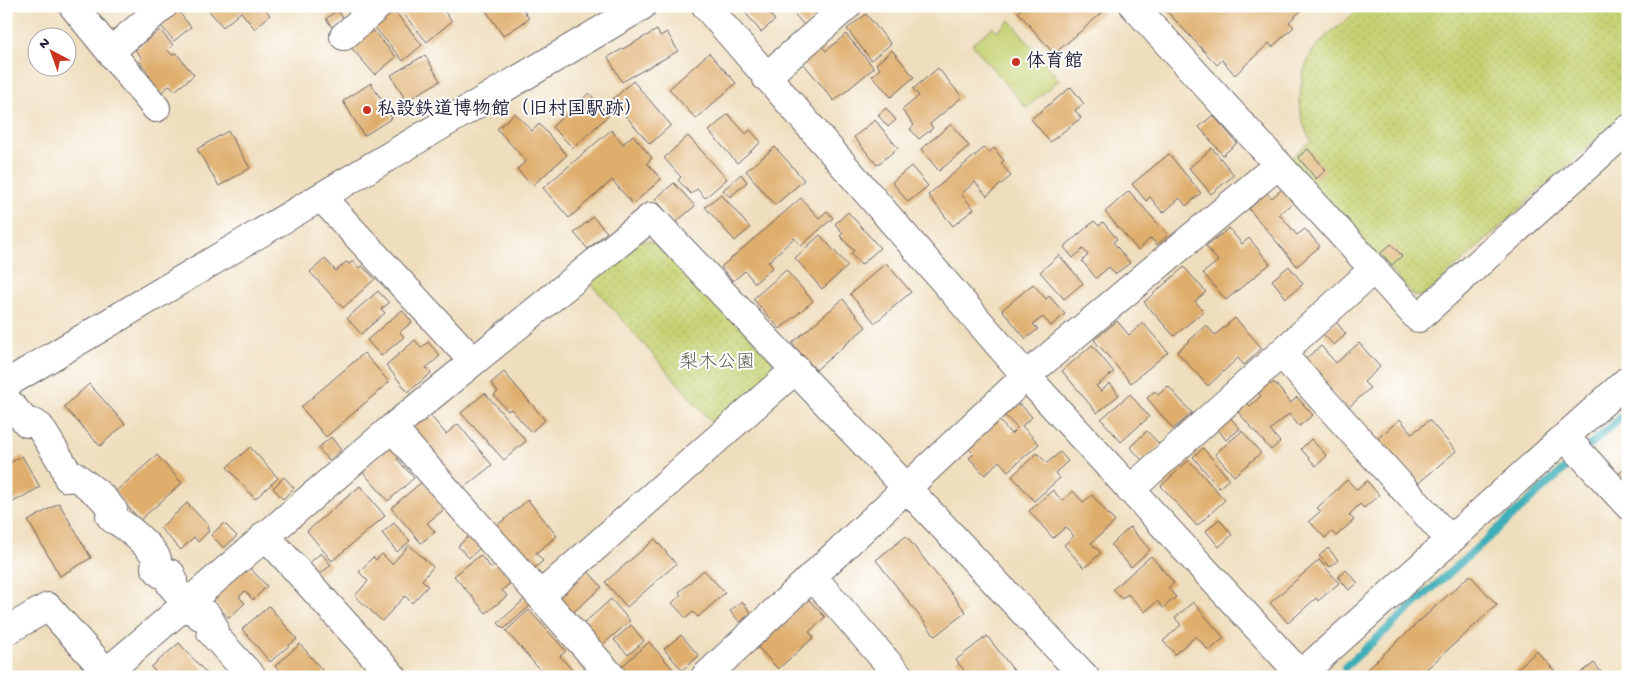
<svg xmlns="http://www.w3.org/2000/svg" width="1634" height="683" viewBox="0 0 1634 683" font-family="'Gochi Hand','Klee One',sans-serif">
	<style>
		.park { fill: url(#park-dots); stroke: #747a56 }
		.garden { fill: #c5d172; stroke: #747a56 }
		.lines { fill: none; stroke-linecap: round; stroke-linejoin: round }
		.stream { stroke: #3daeb7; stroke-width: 8 }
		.building { fill: #dfae6d }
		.minor-casing { stroke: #6a6468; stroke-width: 30 }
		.minor { stroke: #fff; stroke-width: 28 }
		.poi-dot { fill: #c8321e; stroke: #fff; stroke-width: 2 }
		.labels { text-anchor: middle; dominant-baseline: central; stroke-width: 4; stroke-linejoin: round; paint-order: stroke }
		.poi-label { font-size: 19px; font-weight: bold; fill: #22223b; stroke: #fff; text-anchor: start }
		.park-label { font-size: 19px; fill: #5b5f4e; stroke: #fff }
	</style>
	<defs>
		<pattern id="park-dots" width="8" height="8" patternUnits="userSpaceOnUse" patternTransform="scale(1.25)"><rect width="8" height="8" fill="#c5d172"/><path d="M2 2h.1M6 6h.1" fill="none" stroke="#a9b364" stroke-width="1.8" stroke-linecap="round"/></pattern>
	</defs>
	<rect width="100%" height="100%" fill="#fff"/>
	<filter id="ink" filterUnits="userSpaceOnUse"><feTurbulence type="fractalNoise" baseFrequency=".02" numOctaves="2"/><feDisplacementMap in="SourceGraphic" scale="10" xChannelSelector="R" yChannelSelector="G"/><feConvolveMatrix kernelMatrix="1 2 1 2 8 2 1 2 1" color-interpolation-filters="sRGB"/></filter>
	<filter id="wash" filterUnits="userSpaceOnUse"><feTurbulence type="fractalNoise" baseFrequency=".0096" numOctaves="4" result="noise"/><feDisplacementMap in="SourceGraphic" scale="20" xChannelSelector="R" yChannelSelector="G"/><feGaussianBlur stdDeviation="1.12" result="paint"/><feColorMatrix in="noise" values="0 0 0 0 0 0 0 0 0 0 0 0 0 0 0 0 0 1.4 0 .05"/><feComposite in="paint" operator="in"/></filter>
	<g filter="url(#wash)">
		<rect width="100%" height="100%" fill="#efdebd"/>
		<path class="park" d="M1360 6H1628V110L1424 296H1414L1290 159 1311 140C1294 116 1298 71 1315 48 1327 32 1348 22 1360 6Z
			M640 240 662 243 772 359 773 374 714 425 590 283Z"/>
		<path class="garden" d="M1010 20 1059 80 1026 108 972 44 993 27 997 31Z"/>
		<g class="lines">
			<path class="stream" d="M1590 445 1624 415
				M1345 667 1570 464"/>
		</g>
		<g id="blocks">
			<path class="building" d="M205 6H263L270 15 255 29 241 12 223 27Z
				M319 6H331L324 12Z
				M397 6H440L452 21 427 42Z
				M483 6H521L529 19 503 36Z
				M740 6H771L766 10 775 20 761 32Z
				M787 6 815 8 818 6 822 11 805 26Z
				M1025 6H1098L1103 12 1054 54 1018 12Z
				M1162 6H1306L1289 22 1294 27 1272 47 1269 43 1235 75 1222 60 1217 65Z
				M392 8 422 45 403 61 372 24Z
				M337 10 344 19 333 28 326 19Z
				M178 11 191 27 174 41 160 25Z
				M866 14 891 44 871 60 847 29Z
				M369 26 396 57 375 75 348 44Z
				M160 30 173 45 168 50 172 55 176 53 194 75 175 91 170 85 159 94 146 79 150 75 139 61 142 58 135 50Z
				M657 30 660 36 667 32 678 51 622 82 608 57Z
				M846 34 874 68 834 101 799 58 818 42 826 51Z
				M892 50 914 77 891 97 872 76 880 69 876 64Z
				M709 53 736 83 696 119 669 89Z
				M425 55 440 81 406 101 391 75Z
				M938 68 962 97 930 124 933 128 919 139 910 129 914 125 902 110 919 96 913 89Z
				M633 81 671 125 650 144 612 100Z
				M371 83 392 118 364 136 343 101Z
				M1071 87 1084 104 1075 110 1081 118 1050 142 1031 119Z
				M589 93 609 115 573 148 552 127Z
				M886 108 896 120 888 127 878 115Z
				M515 113 532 131 539 124 567 155 532 186 517 169 526 161 497 129Z
				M728 114 746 134 750 130 761 142 737 163 709 131Z
				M1213 115 1237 143 1223 155 1199 127Z
				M875 120 898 148 877 165 854 137Z
				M951 124 969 146 939 171 921 149Z
				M611 130 623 144 633 135 652 158 647 163 661 179 633 204 612 180 569 218 543 188Z
				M228 131 250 168 219 186 197 149Z
				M688 136 727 179 705 198 697 189 691 194 678 180 681 177 664 158Z
				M775 147 804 180 775 205 746 171Z
				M985 147 989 152 994 148 1004 161 1001 163 1011 176 987 196 975 182 961 194 974 209 953 226 928 195Z
				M1212 148 1234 175 1211 194 1189 168Z
				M1308 149 1326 170 1316 179 1298 157Z
				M1169 154 1201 193 1186 206 1180 198 1163 213 1150 197 1146 201 1132 184Z
				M911 166 928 186 908 202 892 182Z
				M741 174 747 182 730 197 723 190Z
				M674 183 695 206 675 223 655 199Z
				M1282 189 1293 203 1279 214 1297 235 1305 229 1320 246 1297 266 1249 209 1267 193 1272 198Z
				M1129 191 1168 235 1157 245 1151 238 1138 250 1105 212Z
				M721 194 750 228 735 241 705 207Z
				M801 198 819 218 827 211 833 218 801 246 794 238 768 262 773 267 755 283 745 271 733 281 721 267Z
				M848 212 880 248 861 265 851 254 854 251 840 236 843 233 835 224Z
				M593 217 607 232 588 249 574 233Z
				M1094 221 1099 226 1103 222 1117 239 1113 242 1130 263 1115 274 1109 267 1096 278 1082 261 1088 255 1083 249 1073 258 1064 247Z
				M1229 228 1242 244 1249 238 1270 264 1226 300 1203 273 1218 261 1206 246Z
				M820 235 848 266 822 289 795 258Z
				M1391 244 1402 256 1392 265 1381 253Z
				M1059 255 1083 283 1064 299 1040 272Z
				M325 259 336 271 346 262 349 264 353 261 359 268 362 266 375 279 343 308 310 272Z
				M886 263 911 292 875 323 850 294Z
				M1289 266 1303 284 1286 298 1272 280Z
				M1184 267 1206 292 1195 301 1204 311 1174 336 1144 302Z
				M786 270 813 301 780 329 753 299Z
				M1033 284 1046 299 1049 296 1065 314 1051 326 1043 317 1033 324 1038 329 1026 339 1002 310Z
				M378 291 389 303 381 309 385 313 361 334 347 318Z
				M843 299 866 327 816 370 792 343Z
				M402 310 412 322 400 332 404 337 381 356 367 340Z
				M1235 318 1262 348 1244 365 1238 358 1208 386 1177 352 1206 325 1215 335Z
				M1117 321 1129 335 1143 323 1168 352 1131 383 1094 340Z
				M1336 322 1346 334 1334 345 1323 334Z
				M415 340 421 348 428 342 440 356 426 368 431 373 408 392 386 365Z
				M1359 343 1380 367 1364 382 1370 388 1347 409 1304 360 1321 346 1336 363Z
				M1092 345 1114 372 1096 386 1101 391 1110 383 1119 395 1097 413 1062 371Z
				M364 353 389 382 326 437 301 407Z
				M504 372 545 420 531 432 511 409 508 411 494 395 498 392 491 383Z
				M1267 381 1271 385 1274 382 1291 403 1297 397 1313 415 1299 426 1289 414 1270 430 1280 442 1271 450 1237 411 1246 402 1250 406 1261 396 1257 391Z
				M89 384 125 424 100 446 64 407Z
				M1168 386 1192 413 1173 429 1147 398 1155 391 1158 395Z
				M485 393 526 441 504 460 461 413Z
				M1130 394 1149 417 1121 442 1101 419Z
				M1009 405H1021L1032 417 1022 426 1039 444 1008 471 999 461 985 475 969 458 974 454 967 447 998 419 1011 434 1017 428 1002 412Z
				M429 414 446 434 458 424 492 465 461 490 410 429Z
				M1230 417 1240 429 1226 440 1217 428Z
				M1400 419 1412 434 1429 420 1456 451 1415 486 1376 440Z
				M1147 431 1160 445 1143 461 1130 447Z
				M1242 431 1261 453 1234 476 1215 454Z
				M331 437 341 450 329 461 318 448Z
				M1311 439 1327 456 1316 466 1301 449Z
				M250 447 278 478 255 499 227 467Z
				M388 447 395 448 401 455 397 459 414 478 388 501 362 471Z
				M1203 448 1229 479 1219 488 1193 457Z
				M1060 452 1068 461 1055 473 1060 478 1034 501 1012 476 1037 453 1047 463Z
				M157 455 182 483 140 520 115 492Z
				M22 456 40 487 6 506V465Z
				M1189 460 1225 500 1197 526 1161 486Z
				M1628 466V489L1616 476Z
				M284 477 294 488 283 499 273 488Z
				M1347 480 1357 490 1367 481 1379 495 1364 508 1360 504 1349 515 1354 520 1336 536 1332 532 1325 538 1309 521 1321 511 1317 508Z
				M423 481 446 508 427 523 435 532 421 543 391 508Z
				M360 486 385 516 332 561 307 531Z
				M1053 490 1062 501 1073 491 1083 502 1092 495 1115 522 1091 543 1101 553 1084 568 1064 545 1074 536 1066 527 1053 538 1029 511Z
				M528 500 557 536 536 553 543 561 531 571 495 527Z
				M59 503 91 558 60 576 28 521Z
				M187 503 209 526 207 528 209 531 198 542 194 537 181 550 160 528Z
				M1219 519 1232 535 1219 547 1206 531Z
				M224 523 237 536 224 548 211 535Z
				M394 523 410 541 397 552 382 533Z
				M1130 527 1150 550 1131 567 1111 545Z
				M469 536 480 548 469 558 458 546Z
				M906 536 966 612 935 636 876 560Z
				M655 539 676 564 627 607 605 582Z
				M409 545 433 567 422 580 428 586 412 603 405 596 382 621 355 596 368 581 359 572 373 557 376 560 382 554 392 564Z
				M1328 548 1338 560 1330 567 1319 556Z
				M321 553 331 565 319 575 308 564Z
				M480 555 491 568 497 563 513 581 502 590 507 596 486 613 454 576Z
				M1151 556 1174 583 1168 588 1176 597 1163 608 1157 601 1145 612 1128 594 1122 599 1113 589Z
				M1319 560 1339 583 1318 601 1316 598 1288 623 1270 603Z
				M245 563 267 586 253 600 245 591 239 597 245 603 229 618 209 597Z
				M587 570 602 587 570 615 559 596Z
				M704 570 725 593 698 617 693 612 686 618 672 603 681 595 679 592Z
				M1346 570 1358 583 1349 590 1338 577Z
				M1470 575 1497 605 1418 677H1370L1365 671Z
				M526 598 531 605 504 629 498 623Z
				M611 599 630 621 601 646 582 625Z
				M808 599 825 617 809 632 814 637 778 669 756 645Z
				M742 601 751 613 740 622 730 611Z
				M1193 602 1224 638 1209 651 1196 636 1175 654 1163 641 1181 625 1175 618Z
				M269 606 297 639 270 662 242 629Z
				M529 610 566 651 560 656 578 677 538 675 542 672 506 631Z
				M631 625 644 641 628 655 614 640Z
				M681 635 699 656 682 670 664 649Z
				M987 636 1019 677H969L956 660Z
				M649 642 680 677H627L620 668Z
				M179 643 210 677H160L151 667Z
				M300 644 328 677H285L275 666Z
				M1537 651 1558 675 1508 677Z
				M1594 663 1605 677H1576Z"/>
		</g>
	</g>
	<g filter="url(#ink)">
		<use href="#blocks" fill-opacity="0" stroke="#6a6468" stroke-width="1"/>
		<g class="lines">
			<defs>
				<path id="minor" d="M73 6 156 108
					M706 6 1026 376 1303 677
					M1134 6 1418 318 1628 129
					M344 36 378 6
					M111 51 163 6
					M766 77 847 6
					M322 198 473 361
					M1281 353 1450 540
					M6 384 642 6
					M10 404 27 423H34L40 427 64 466 68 478 74 475 101 496 113 510 110 516 114 520C123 522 153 549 157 559L155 567 161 574 166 572 171 574 173 579 171 585 179 594
					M392 428 612 677
					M1565 437 1628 505
					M1130 490 1374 269
					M265 535 393 677
					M812 576 900 677
					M541 595 796 369
					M192 609 200 616 207 615 214 627 211 632 252 677
					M6 631 48 607 111 677
					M107 672 392 428 651 217 1085 677
					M705 677 1026 376 1278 165
					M1298 677 1628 380"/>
			</defs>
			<use href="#minor" class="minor-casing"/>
			<use href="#minor" class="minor"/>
		</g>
	</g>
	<g class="poi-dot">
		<circle cx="1016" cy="62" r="5"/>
		<circle cx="367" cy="110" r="5"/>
	</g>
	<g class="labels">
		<g class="poi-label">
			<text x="1026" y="62">体育館</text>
			<text x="377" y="110">私設鉄道博物館（旧村国駅跡）</text>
		</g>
		<g class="park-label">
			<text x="717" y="363">梨木公園</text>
		</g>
	</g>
	<rect width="1634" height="683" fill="none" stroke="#fff" stroke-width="25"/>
	<g transform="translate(52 52) rotate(319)"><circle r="24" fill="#ffffff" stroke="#a7a7b1"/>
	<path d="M0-4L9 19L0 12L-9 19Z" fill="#c8321e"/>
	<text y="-8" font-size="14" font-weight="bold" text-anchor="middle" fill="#22223b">N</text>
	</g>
</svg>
